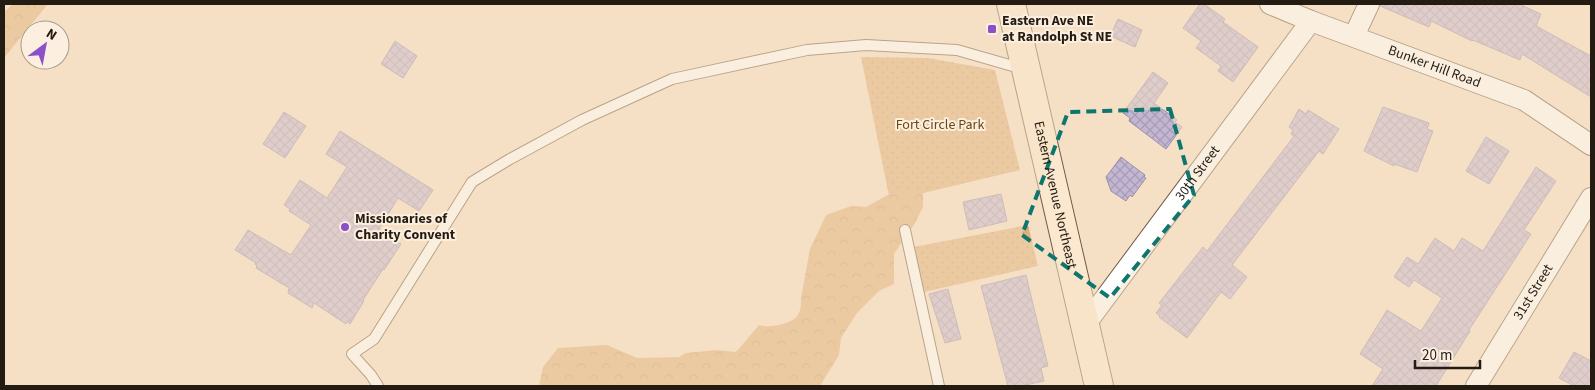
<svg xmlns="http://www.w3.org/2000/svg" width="1595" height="390" viewBox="0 0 1595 390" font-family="'Source Sans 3',sans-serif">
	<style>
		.grass { fill: url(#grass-dots) }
		.forest { fill: url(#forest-crowns) }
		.building { fill: url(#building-cross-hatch); stroke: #9b8fab }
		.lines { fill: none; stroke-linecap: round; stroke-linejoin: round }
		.service-casing { stroke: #6e5b44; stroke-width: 12 }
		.minor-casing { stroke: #6e5b44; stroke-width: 22 }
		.secondary-casing { stroke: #6e5b44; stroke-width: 30 }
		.service { stroke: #fff; stroke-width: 10 }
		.minor { stroke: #fff; stroke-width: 20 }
		.secondary { stroke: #fbe8cf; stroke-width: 28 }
		.marked { fill: none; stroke: #0f766e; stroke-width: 4; stroke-dasharray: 10 6; stroke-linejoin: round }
		.poi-dot { fill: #8c51c8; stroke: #fcefdf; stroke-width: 2 }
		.labels { text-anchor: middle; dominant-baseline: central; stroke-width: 4; stroke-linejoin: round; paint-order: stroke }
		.poi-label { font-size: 14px; font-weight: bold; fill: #241c13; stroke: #fcefdf; text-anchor: start }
		.street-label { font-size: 14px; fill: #241c13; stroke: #fcefdf }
		.park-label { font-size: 14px; fill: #6c4711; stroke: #fcefdf }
	</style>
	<defs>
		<pattern id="grass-dots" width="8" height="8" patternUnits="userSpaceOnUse" patternTransform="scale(1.25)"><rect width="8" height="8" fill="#dfb077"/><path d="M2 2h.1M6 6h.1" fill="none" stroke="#bf9766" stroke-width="1.8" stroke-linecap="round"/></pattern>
		<pattern id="forest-crowns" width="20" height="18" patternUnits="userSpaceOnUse" patternTransform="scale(1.25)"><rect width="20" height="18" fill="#dfb077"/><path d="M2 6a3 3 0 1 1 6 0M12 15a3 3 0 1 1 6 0" fill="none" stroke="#bf9766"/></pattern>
		<pattern id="building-cross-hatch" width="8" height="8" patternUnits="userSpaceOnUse" patternTransform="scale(1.25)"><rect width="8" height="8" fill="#c2b6d3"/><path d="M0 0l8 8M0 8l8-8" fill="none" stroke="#a79cb4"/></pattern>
	</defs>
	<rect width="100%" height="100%" fill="#f6e0c5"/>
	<path class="grass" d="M861 57 928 58 995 70 1020 170 890 201Z
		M1028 225 1038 266 920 293 903 249Z"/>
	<path class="forest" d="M13 4H48L4 58V12Z
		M923 191V207L915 223 894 254V284L879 291 857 313 841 338 839 355 820 386H539L543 367 558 348 607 345 637 358 679 357 686 353 717 350 736 352 759 325C767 327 772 326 779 325 795 321 802 316 801 298L810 249 826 215 851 206 866 207 893 192Z"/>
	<path class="building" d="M1200 4H1204L1225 19 1223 22 1258 47 1233 82 1218 71 1221 66 1196 48 1201 41 1183 28Z
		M1381 4H1519L1541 14 1536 26 1591 56V97L1522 54 1520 60 1473 40 1472 41 1431 21 1429 27 1380 6Z
		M1118 19 1142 30 1135 47 1110 36Z
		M395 41 417 56 403 78 381 64Z
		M1153 72 1168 83 1154 103 1177 120 1175 122 1182 127 1166 149 1129 121 1130 118 1123 113Z
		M1383 107 1429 123 1427 129 1433 131 1417 172 1394 164V166L1364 151Z
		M1299 109 1306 114 1308 110 1339 129 1323 154 1319 151 1232 265 1247 277 1230 299 1221 292 1187 338 1159 317 1160 316 1156 313 1162 305 1159 303 1203 247 1207 251 1294 136 1291 134 1293 130 1289 127Z
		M284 112 306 126 285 158 263 144Z
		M340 131 433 190 419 211 398 198 379 229 401 244 384 270 383 269 363 300 364 301 350 324 347 321 346 324 314 303 312 308 288 293 289 288 256 268 257 266 255 264 256 263 235 250 248 230 291 255 311 225 289 211 290 209 284 205 300 180 327 198 347 167 326 154Z
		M1486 137 1509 151 1489 184 1466 171Z
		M1121 157 1145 175 1144 177 1146 178 1132 197 1130 195 1126 201 1111 191 1106 177Z
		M1536 167 1556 181 1524 230 1531 234 1469 330 1470 331 1436 386H1372L1383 369 1360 354 1387 310 1421 331 1442 298 1414 280 1409 287 1394 277 1407 257 1418 264 1435 238 1454 251 1462 238 1483 251Z
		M1001 194 1007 221 969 230 963 202Z
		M1026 275 1048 366 1041 368 1044 381 1021 386H1008L981 286Z
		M948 289 961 339 945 343 929 294Z
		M1574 352 1591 361V386H1574L1559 378Z"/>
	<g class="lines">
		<defs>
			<path id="service" d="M905 230 939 386
				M378 386 371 375 352 354 374 339 472 182 510 159 582 120 672 79 807 50 866 45 957 50 1023 69"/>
			<g id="minor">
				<path id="s1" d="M1270 4 1311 21 1524 100 1591 145"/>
				<path d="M1354 36 1369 4"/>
				<path id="s2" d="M1085 325 1311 21"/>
				<path id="s3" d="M1476 386 1591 198"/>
			</g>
			<g id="secondary">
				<path id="s4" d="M1011 4 1099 386"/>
			</g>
		</defs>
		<use href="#service" class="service-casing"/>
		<use href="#minor" class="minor-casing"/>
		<use href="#secondary" class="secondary-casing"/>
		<use href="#service" class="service"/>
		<use href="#minor" class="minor"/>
		<use href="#secondary" class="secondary"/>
	</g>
	<path d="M0 0H1595V390H0ZM1170 109 1194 195 1110 298 1022 235 1068 112Z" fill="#f6e0c5" fill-opacity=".55" fill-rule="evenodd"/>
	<path class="marked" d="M1170 109 1194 195 1110 298 1022 235 1068 112Z"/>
	<g class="poi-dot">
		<rect x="987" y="24" width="10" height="10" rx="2.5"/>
		<circle cx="345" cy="227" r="5"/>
	</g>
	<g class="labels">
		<g class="poi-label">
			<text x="1002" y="21">Eastern Ave NE<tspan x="1002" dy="16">at Randolph St NE</tspan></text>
			<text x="355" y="219">Missionaries of<tspan x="355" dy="16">Charity Convent</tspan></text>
		</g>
		<g class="street-label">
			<text stroke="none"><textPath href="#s1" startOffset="176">Bunker Hill Road</textPath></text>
			<text stroke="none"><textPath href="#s2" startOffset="189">30th Street</textPath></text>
			<text stroke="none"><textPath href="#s4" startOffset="196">Eastern Avenue Northeast</textPath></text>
			<text stroke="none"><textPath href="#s3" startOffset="110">31st Street</textPath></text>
		</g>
		<g class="park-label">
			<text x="940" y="125">Fort Circle Park</text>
		</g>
	</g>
	<rect width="1595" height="390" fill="none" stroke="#241c13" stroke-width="10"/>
	<g transform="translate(45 45) rotate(32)"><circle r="24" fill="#fcefdf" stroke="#a69b8d"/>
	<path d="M0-4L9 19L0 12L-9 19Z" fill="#8c51c8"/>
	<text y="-8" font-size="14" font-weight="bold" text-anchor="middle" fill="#241c13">N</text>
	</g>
	<path d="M1415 360v8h65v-8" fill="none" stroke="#241c13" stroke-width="2.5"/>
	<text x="1422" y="360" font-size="15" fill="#241c13" stroke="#fcefdf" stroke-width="4" paint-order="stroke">20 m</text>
</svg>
